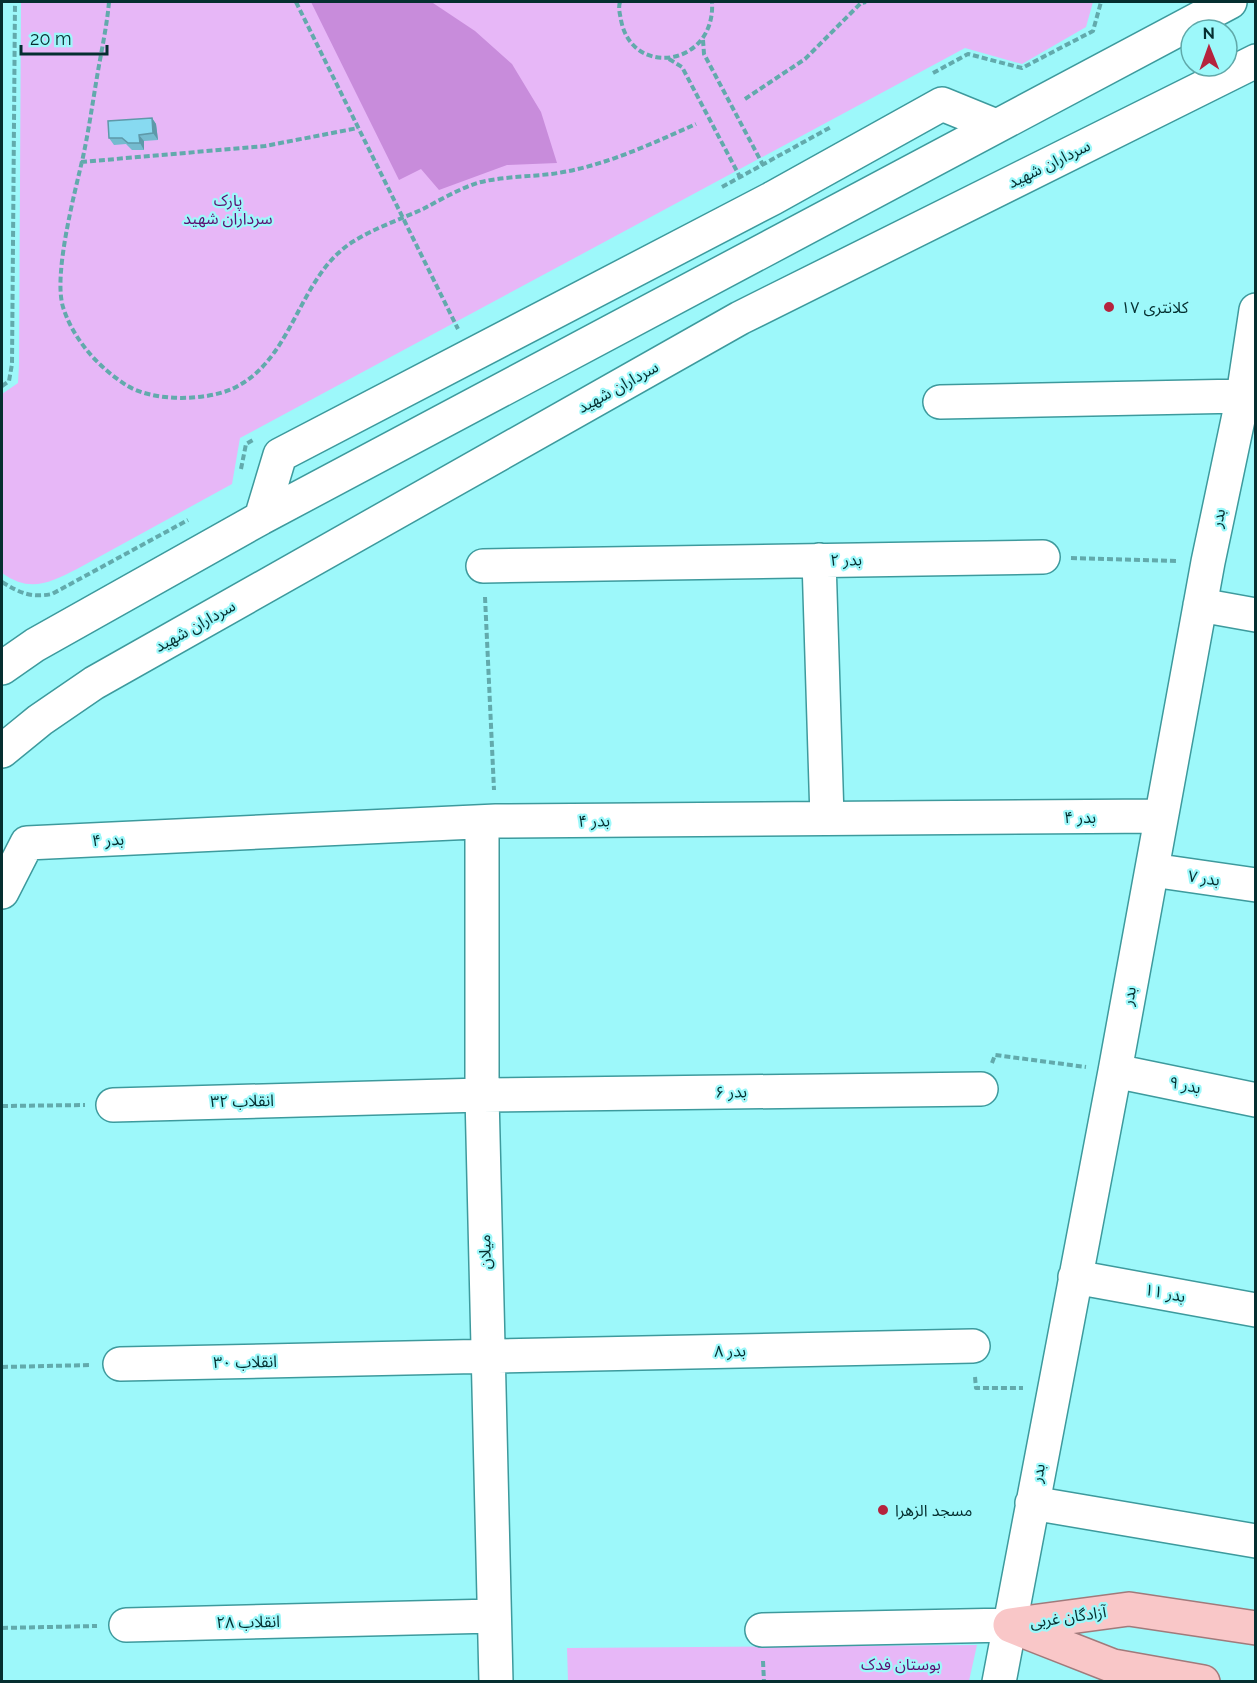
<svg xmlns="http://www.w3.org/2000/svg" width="1257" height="1683" viewBox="0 0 1257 1683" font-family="Raleway,'Noto Sans Arabic',sans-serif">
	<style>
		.green { fill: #e7b7f7 }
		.forest { fill: #c88cdb }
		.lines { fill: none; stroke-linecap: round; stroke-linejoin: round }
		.minor-casing { stroke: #3d9a9d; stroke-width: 36 }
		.major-casing { stroke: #a17a7b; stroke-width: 36 }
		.path { stroke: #62aaac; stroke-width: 4; stroke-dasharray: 6 3; stroke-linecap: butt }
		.minor { stroke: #fff; stroke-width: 33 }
		.major { stroke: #f9c7c8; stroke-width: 33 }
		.wall { fill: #74bbcf }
		.shaded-wall { fill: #5e99a9 }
		.building { fill: #87daf1; stroke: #5e99a9; stroke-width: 1.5 }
		.poi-dot { fill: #b5233d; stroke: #9df8fa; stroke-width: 2 }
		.labels { text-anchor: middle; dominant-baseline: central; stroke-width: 4.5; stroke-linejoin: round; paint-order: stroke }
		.street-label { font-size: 16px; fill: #052f30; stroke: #9df8fa }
		.park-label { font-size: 16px; fill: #5c0f70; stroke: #9df8fa }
		.poi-label { font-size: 16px; fill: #052f30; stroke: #9df8fa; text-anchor: start }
	</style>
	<rect width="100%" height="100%" fill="#9df8fa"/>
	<path class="green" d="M21 2H1093L1086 27 1022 64 965 48 240 438 232 484 77 569C49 583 30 593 2 573V394L18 383 19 365Z
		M977 1645 969 1681H568L567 1648Z"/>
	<path class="forest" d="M311 2 433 3 475 31 512 64 541 112 557 163 507 165 439 190 421 169 399 180Z"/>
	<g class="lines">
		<defs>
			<path id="minor" d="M940 402 1243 396 1256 398
				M261 518 280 455 773 198 942 104 996 126
				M819 560 827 818
				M483 566 1043 557
				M1200 605 1256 615
				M2 668 35 645 261 518 1230 2
				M2 751 40 720 94 683 740 318 1256 61
				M482 823V1095L496 1682
				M1152 870 1256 885
				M2 892 27 843 496 821 1161 816
				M1115 1071 1256 1100
				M113 1105 482 1095 981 1089
				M1075 1277 1256 1310
				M120 1364 973 1346
				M1032 1503 1256 1541
				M126 1625 494 1616
				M762 1630 1010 1625
				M999 1682 1115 1071 1208 562 1243 396 1256 310"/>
			<path id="major" d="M1010 1625 1129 1609 1256 1628
				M1011 1626 1113 1666 1203 1682"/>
		</defs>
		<use href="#minor" class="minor-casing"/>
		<use href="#major" class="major-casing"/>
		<path class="path" d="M109 2C107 25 102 48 98 71 93 100 89 129 83 157 75 192 53 274 63 307 73 339 98 367 126 385 153 402 204 401 232 389 295 360 297 276 354 241 375 228 401 219 423 209 440 200 459 189 477 183 503 176 532 177 558 173 607 165 651 144 696 124
			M296 2 458 329
			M620 2C618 8 620 14 621 20 632 79 716 66 712 2
			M703 40 704 54 763 165
			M669 59 682 67 740 177
			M933 73 968 54 1022 68 1093 31 1101 2
			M745 99 805 59 861 3 866 2
			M81 162 265 146 358 128
			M722 187 831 127
			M2 386 9 381 12 364 15 2
			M241 469 246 444 253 440
			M1071 558 1178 561
			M2 582C20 593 31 598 52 594L188 520
			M485 597 494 790
			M992 1063 995 1055 1086 1067
			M2 1106 85 1105
			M2 1367 91 1365
			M975 1377 976 1388H1023
			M2 1628 97 1626
			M763 1661 764 1682"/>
		<use href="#minor" class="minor"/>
		<use href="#major" class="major"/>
	</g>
	<path class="wall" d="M152 118 156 124 158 140 144 141V150H132L126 144 114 145 109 138Z"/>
	<path class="shaded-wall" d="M152 118 156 124 158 140 153 133Z
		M139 135 144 141V150L140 143Z"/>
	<path class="building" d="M152 118 153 133 139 135 140 143H128L122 138H109L108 121Z"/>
	<g class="poi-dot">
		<circle cx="1109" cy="307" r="6"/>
		<circle cx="883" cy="1510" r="6"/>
	</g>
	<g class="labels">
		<g class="street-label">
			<text transform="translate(1049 164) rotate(-26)">سرداران شهید</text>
			<text transform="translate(618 387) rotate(-29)">سرداران شهید</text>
			<text transform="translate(1218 518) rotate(-78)">بدر</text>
			<text transform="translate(846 560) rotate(-1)">بدر ۲</text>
			<text transform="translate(195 626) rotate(-29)">سرداران شهید</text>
			<text x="1080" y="817">بدر ۴</text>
			<text transform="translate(594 821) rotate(-1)">بدر ۴</text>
			<text transform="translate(108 840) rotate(-3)">بدر ۴</text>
			<text transform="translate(1204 878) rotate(8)">بدر ۷</text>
			<text transform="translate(1129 996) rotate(-79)">بدر</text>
			<text transform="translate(1185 1085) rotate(12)">بدر ۹</text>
			<text transform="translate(731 1092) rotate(-1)">بدر ۶</text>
			<text transform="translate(242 1101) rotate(-1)">انقلاب ۳۲</text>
			<text transform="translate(485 1252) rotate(-91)">میلان</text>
			<text transform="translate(1165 1293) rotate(11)">بدر ۱۱</text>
			<text transform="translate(730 1351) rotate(-1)">بدر ۸</text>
			<text transform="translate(245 1362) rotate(-1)">انقلاب ۳۰</text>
			<text transform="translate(1038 1473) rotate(-79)">بدر</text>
			<text transform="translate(1068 1617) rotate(-8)">آزادگان غربی</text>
			<text transform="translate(248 1622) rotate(-1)">انقلاب ۲۸</text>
		</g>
		<g class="park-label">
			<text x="228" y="200">پارک<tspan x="228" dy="18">سرداران شهید</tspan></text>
			<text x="901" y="1664">بوستان فدک</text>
		</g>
		<g class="poi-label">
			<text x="1121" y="307">کلانتری ۱۷</text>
			<text x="895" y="1510">مسجد الزهرا</text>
		</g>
	</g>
	<rect width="1257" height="1683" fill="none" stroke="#052f30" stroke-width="6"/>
	<g transform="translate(1209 48) rotate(359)"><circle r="28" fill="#9df8fa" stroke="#60a8a9" stroke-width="1.5"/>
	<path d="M0-4.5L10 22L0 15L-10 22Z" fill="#b5233d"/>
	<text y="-9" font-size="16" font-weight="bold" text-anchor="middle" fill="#052f30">N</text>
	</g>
	<path d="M21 45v9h86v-9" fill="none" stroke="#052f30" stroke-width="3"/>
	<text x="30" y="45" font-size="18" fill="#052f30" stroke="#9df8fa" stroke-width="4.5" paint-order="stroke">20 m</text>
</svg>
